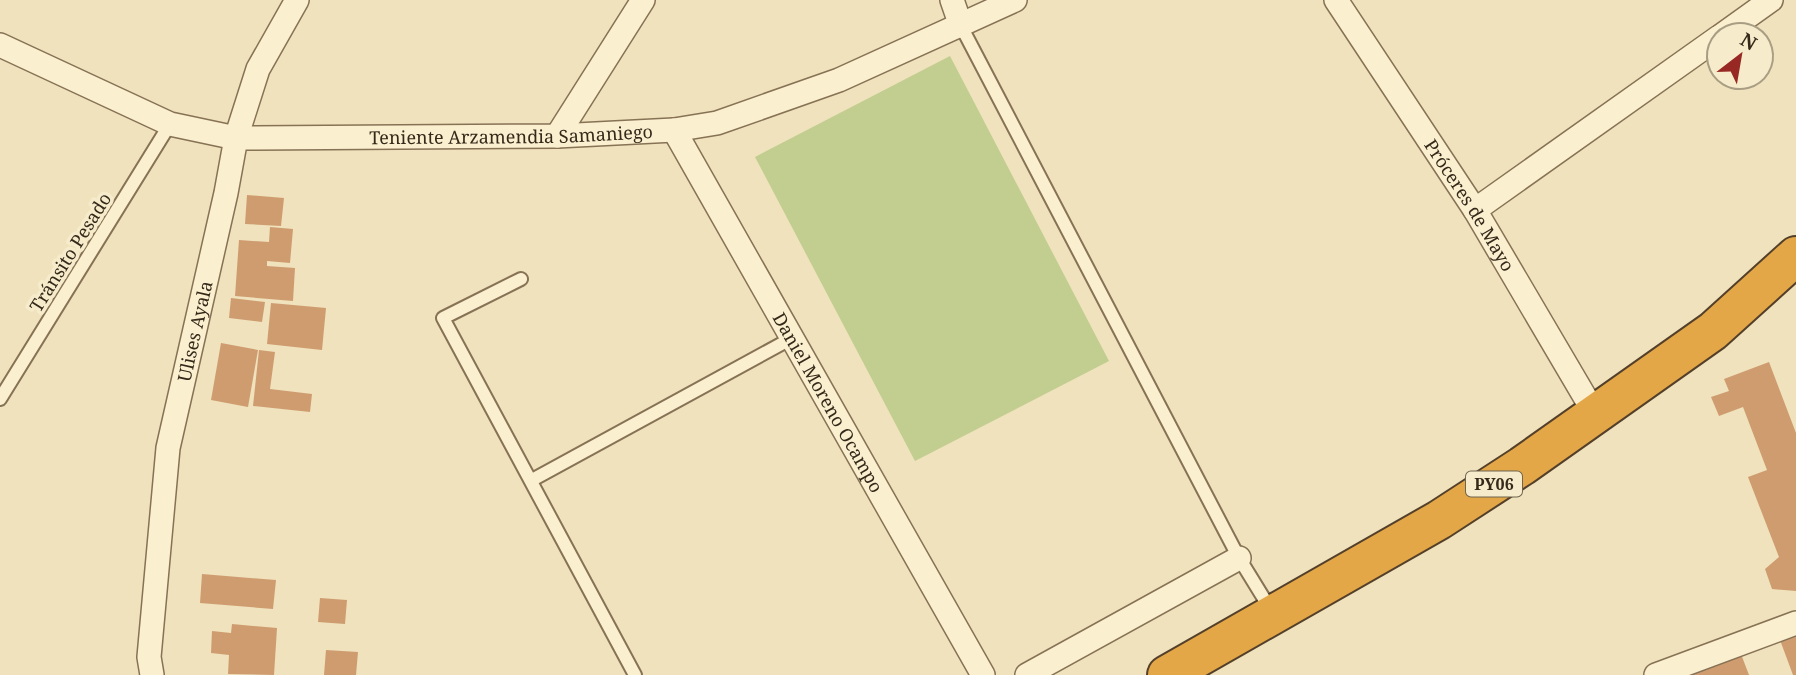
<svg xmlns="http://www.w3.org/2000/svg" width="1796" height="675" viewBox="0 0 1796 675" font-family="'Noto Serif',serif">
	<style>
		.green { fill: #c2cd90 }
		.building { fill: #cf9c70 }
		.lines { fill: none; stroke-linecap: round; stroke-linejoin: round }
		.lane-casing { stroke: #877255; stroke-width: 16 }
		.street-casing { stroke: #877255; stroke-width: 26 }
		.highway-casing { stroke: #54402a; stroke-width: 42 }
		.lane { stroke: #faefcf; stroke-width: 12 }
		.street { stroke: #faefcf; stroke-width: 23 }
		.highway { stroke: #e3a747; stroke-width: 38 }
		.labels { text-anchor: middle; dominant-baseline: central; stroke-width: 7; stroke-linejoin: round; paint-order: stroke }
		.shield { fill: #f6eccb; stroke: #6f644f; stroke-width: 2 }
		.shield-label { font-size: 16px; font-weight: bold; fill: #35291a }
		.street-label { font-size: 18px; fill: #35291a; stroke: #f6eccb }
	</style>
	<rect width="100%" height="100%" fill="#efe2bc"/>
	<path class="green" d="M950 56 1109 361 915 461 755 157Z"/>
	<path class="building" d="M247 195 284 198 281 226 245 224Z
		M270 227 293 229 290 263 267 261V266L295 268 293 301 235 296 239 240 269 242Z
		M231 298 265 302 262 322 229 318Z
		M271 303 326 308 322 350 267 344Z
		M221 343 258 350 248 407 211 400Z
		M259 350 275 352 270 389 312 394 310 412 253 406Z
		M1769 362 1796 433V591L1772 589 1765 569 1779 557 1748 477 1767 470 1743 407 1719 416 1711 397 1729 391 1724 379Z
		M202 574 276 580 273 609 200 603Z
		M320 598 347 600 345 624 318 622Z
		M232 624 277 628 274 675 228 674 229 655 211 653 212 631 231 633Z
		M1796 635V675H1793L1780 640Z
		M326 650 358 652 356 675H324Z
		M1741 654 1749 675H1678Z"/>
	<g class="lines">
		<defs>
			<path id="lane" d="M961 26 1239 558 1271 610
				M521 279 443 318 635 675
				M0 399 170 124
				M532 480 794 337"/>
			<g id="street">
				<path d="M952 0 961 26"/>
				<path id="s1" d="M1336 0 1475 210 1595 414"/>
				<path d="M1722 35 1771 0"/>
				<path id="s2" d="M0 45 170 124 236 138 557 136 674 130 717 123 839 80 1015 0"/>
				<path id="s3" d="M674 130 983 675"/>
				<path d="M557 136 643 0"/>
				<path d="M1475 210 1719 37"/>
				<path id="s4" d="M152 675 149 657 168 448 226 193 236 138 258 69 297 0"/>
				<path d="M1027 675 1239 558"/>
				<path d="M1656 675 1796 623"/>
			</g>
			<path id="highway" d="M1167 675 1439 520 1522 466 1713 331 1796 256"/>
		</defs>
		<use href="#lane" class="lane-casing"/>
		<use href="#street" class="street-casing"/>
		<use href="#highway" class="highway-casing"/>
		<use href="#lane" class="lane"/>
		<use href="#street" class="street"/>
		<use href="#highway" class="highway"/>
	</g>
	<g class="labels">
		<rect class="shield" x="1466" y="471.5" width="56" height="25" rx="5"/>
		<g class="shield-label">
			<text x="1494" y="484">PY06</text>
		</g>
		<g class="street-label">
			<text stroke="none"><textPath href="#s2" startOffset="530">Teniente Arzamendia Samaniego</textPath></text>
			<text stroke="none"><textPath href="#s1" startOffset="245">Próceres de Mayo</textPath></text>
			<text transform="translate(70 252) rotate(-58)">Tránsito Pesado</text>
			<text stroke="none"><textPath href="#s4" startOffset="348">Ulises Ayala</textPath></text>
			<text stroke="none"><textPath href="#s3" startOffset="313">Daniel Moreno Ocampo</textPath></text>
		</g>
	</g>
	<g transform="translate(1740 56) rotate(31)"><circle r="33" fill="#f6eccb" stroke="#a99e84" stroke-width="2"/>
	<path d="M0-5L12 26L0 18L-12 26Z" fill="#982823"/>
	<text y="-10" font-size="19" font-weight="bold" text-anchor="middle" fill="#35291a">N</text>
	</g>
</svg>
